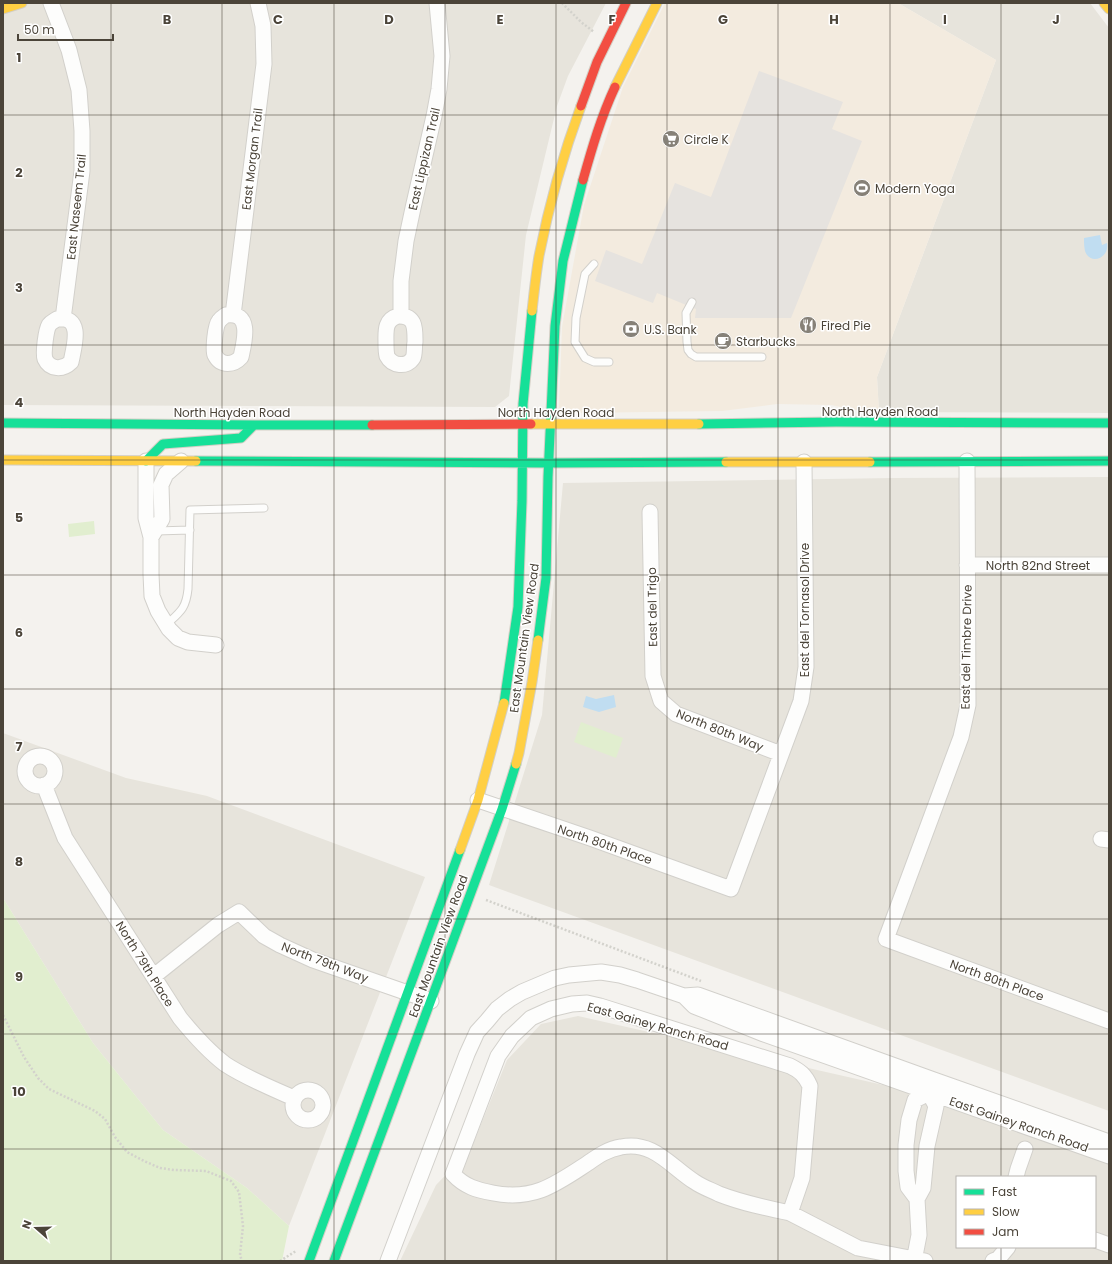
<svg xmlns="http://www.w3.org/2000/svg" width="1112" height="1264" viewBox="0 0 1112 1264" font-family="Poppins,sans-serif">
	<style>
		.residential { fill: #e7e4dc; fill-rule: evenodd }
		.commercial { fill: #f3ebdf }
		.green { fill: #e1eecf }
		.parking { fill: #e6e3df }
		.water { fill: #c0ddf1 }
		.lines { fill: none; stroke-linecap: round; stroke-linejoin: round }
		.lane-casing { stroke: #d2d0cb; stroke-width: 9 }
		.street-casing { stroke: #d2d0cb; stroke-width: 17 }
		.fast-casing { stroke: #d3cfc5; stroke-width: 11 }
		.slow-casing { stroke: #d3cfc5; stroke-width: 11 }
		.jam-casing { stroke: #d3cfc5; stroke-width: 11 }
		.path { stroke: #d3d2cc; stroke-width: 2.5; stroke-dasharray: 2 2; stroke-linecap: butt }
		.lane { stroke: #fdfdfc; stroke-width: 7 }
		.street { stroke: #fdfdfc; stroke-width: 15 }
		.fast { stroke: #16e098; stroke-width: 9 }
		.slow { stroke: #ffcf43; stroke-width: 9 }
		.jam { stroke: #f24e42; stroke-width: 9 }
		.grid { fill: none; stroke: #4b4439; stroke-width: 1; stroke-opacity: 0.55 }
		.labels { text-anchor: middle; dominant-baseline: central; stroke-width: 3; stroke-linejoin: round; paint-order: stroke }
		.poi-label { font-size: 12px; fill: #4b4439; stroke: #fff; text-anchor: start }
		.street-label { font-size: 12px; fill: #4b4439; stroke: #fff }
		.grid-label { font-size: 13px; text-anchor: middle; font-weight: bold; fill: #4b4439; stroke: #fff; stroke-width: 3; stroke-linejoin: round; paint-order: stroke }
	</style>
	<rect width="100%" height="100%" fill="#f4f2ee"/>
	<path class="residential" d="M3 3H606L568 76 557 106 526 235 509 396 495 407 3 405Z
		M898 3H1090L1109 28V413L879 412 877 377 996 60Z
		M1109 477V1111L489 885 542 715 563 483 893 478Z
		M3 733 126 778 207 796 425 877 289 1226 247 1188 163 1130 93 1043 3 898Z
		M578 1016 945 1099 1109 1159V1261H400L436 1185 471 1149 507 1060 541 1024ZM957 1177H1095V1247H957Z"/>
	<path class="commercial" d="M665 3H898L996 60 877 377 879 412H866L831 405 777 404 722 411 574 413 565 412 559 408 562 327 584 205 623 87Z"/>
	<path class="green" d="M94 521 95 534 69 537 68 524Z
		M581 722 623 738 616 758 574 742Z
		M3 898 93 1043 163 1130 247 1188 289 1226 282 1261H3Z"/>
	<path class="parking" d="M759 71 843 102 832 129 862 141 791 318H695L696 309 657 293 653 303 595 281 606 250 642 264 675 183 711 197Z"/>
	<path class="water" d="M1100 235 1102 245 1107 243C1110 258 1090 266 1085 251 1084 247 1084 242 1084 238Z
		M614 695 616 707 599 712 583 707 586 696 596 699Z"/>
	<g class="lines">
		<defs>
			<path id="lane" d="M594 264 585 274 576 318 575 342 585 358 594 362H609
				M692 302 686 313 687 342 688 350 691 354 696 357H762
				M156 531 190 530
				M166 625C180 612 186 609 188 589L190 510 264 508"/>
			<path id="street" d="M51 3 69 50 79 90 82 131V171L63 319
				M226 315C253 311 244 343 241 357 234 365 221 367 215 355 213 350 215 326 219 321 221 318 223 317 226 315Z
				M233 315 264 64 263 26 258 3
				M398 316C416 315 415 329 415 342 414 347 415 354 413 358 407 368 392 366 387 356 386 352 386 348 386 344 386 332 384 320 398 316Z
				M401 316V281L406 241 413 208 434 116 439 89 442 56 437 3
				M57 319C84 315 74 347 71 362 63 370 50 370 45 359 43 353 46 330 49 325 51 322 54 321 57 319Z
				M146 461V518L151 537V574L152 596 158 611 169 629 178 638 188 642 216 645
				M967 461 968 705 961 737 886 939 1109 1021
				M650 512 653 676 661 701 676 714 781 754
				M151 537 162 519 161 485 166 474 181 461
				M967 565H1109
				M25 771a15 15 0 1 1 30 0a15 15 0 1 1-30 0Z
				M44 785 65 838 180 1018C193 1034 208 1051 225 1064 246 1078 271 1088 294 1098
				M478 800 590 838 731 889 801 701 806 667 804 462
				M1101 839 1109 840
				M154 976 218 925 239 912 264 936 280 945 313 960 431 1001
				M684 996 698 995 934 1080 1109 1142
				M293 1105a15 15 0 1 1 30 0a15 15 0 1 1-30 0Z
				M1016 1177 1018 1169 1025 1149
				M917 1199 908 1187 906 1171V1145L909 1120 915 1100 929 1093 931 1087
				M790 1213C766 1208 742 1203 719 1194 711 1190 702 1187 695 1182 671 1167 653 1140 621 1147 608 1149 598 1156 588 1163 556 1184 534 1201 493 1193 477 1190 465 1187 453 1174L498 1056 512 1036 531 1018 551 1009 572 1004 587 1003 600 1006 790 1066C800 1071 805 1075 810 1086L802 1178 790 1213 858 1248 925 1261
				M1095 1240 1109 1245
				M388 1261 467 1054 477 1032 487 1021 497 1009 510 999 522 992 555 978 569 975 601 972 620 975 637 980 684 996 694 1006 764 1034 1109 1156
				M914 1261 919 1235 917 1199 923 1188 927 1146 936 1106 929 1093
				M993 1261 998 1259 1008 1247"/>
			<path id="fast" d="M3 423 254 425H372
				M699 424 836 422 1109 423
				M146 461 163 444 241 438 254 425
				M196 461 549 463 726 462
				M870 462 1109 461
				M538 640 546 578 548 477 555 326 563 261 583 180
				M504 703 518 607 522 501 523 404 532 311
				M309 1261 460 850
				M334 1261 502 809 516 764"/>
			<path id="slow" d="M1104 3 1109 9
				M3 9 22 3
				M615 87 657 3
				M532 311C534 293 536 274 539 256 549 205 563 155 581 106
				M531 424H699
				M3 460 196 461
				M726 462H870
				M516 764 519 753 532 682 538 640
				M460 850 478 800 504 703"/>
			<path id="jam" d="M581 106 597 62 626 3
				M583 180C592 148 601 117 615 87
				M372 425 531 424"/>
		</defs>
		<use href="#lane" class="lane-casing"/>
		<use href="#street" class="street-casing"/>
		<use href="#fast" class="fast-casing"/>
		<use href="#slow" class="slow-casing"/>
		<use href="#jam" class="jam-casing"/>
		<path class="path" d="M562 3 581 22 594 32
			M486 900 701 981
			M3 1015 24 1057 38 1078 49 1089 95 1111 105 1119 115 1137 127 1152 144 1161 160 1168 174 1170 206 1171 231 1181 239 1192 243 1226 240 1255 242 1261
			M280 1261 296 1251"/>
		<use href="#lane" class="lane"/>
		<use href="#street" class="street"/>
		<use href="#fast" class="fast"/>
		<use href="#slow" class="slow"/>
		<use href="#jam" class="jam"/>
	</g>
	<path class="grid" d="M111 3V1261M222 3V1261M334 3V1261M445 3V1261M556 3V1261M667 3V1261M778 3V1261M890 3V1261M1001 3V1177M3 115H1109M3 230H1109M3 345H1109M3 460H1109M3 575H1109M3 689H1109M3 804H1109M3 919H1109M3 1034H1109M3 1149H1109M1001 1247V1261"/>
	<defs>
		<symbol id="supermarket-disc" viewBox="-11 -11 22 22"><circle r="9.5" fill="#868178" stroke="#fff"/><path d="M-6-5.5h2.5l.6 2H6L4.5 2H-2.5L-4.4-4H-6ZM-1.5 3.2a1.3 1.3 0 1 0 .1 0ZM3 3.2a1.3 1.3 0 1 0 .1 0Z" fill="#fff"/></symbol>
		<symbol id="stadium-disc" viewBox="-11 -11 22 22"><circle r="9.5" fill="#868178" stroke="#fff"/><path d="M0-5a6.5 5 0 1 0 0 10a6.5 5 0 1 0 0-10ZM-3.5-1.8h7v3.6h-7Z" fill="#fff"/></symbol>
		<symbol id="restaurant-disc" viewBox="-11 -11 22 22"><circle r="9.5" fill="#868178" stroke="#fff"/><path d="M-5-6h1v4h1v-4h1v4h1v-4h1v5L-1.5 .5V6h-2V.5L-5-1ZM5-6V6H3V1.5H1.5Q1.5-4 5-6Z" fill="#fff"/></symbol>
		<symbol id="bank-disc" viewBox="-11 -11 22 22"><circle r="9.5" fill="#868178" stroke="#fff"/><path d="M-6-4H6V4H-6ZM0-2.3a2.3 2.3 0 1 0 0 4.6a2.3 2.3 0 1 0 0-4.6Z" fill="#fff"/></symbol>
		<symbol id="cafe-disc" viewBox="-11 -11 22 22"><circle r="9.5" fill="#868178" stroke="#fff"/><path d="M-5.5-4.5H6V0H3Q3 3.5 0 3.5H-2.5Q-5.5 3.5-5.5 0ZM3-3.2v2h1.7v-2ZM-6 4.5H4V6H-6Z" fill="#fff"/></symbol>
	</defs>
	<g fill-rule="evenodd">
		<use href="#supermarket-disc" x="661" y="129" width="20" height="20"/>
		<use href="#stadium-disc" x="852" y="178" width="20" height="20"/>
		<use href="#restaurant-disc" x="798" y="315" width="20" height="20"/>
		<use href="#bank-disc" x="621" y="319" width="20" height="20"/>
		<use href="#cafe-disc" x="713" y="331" width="20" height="20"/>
	</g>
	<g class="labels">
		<g class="poi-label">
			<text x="684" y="139">Circle K</text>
			<text x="875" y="188">Modern Yoga</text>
			<text x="821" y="325">Fired Pie</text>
			<text x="644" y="329">U.S. Bank</text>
			<text x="736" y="341">Starbucks</text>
		</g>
		<g class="street-label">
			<text transform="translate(252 159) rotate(-83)">East Morgan Trail</text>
			<text transform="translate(424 159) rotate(-77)">East Lippizan Trail</text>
			<text transform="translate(76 207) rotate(-84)">East Naseem Trail</text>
			<text x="880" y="411">North Hayden Road</text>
			<text x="232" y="412">North Hayden Road</text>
			<text x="556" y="412">North Hayden Road</text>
			<text x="1038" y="565">North 82nd Street</text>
			<text transform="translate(652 607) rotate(-91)">East del Trigo</text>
			<text transform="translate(804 610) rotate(-90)">East del Tornasol Drive</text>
			<text transform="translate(524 638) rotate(-82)">East Mountain View Road</text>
			<text transform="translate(966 647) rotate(-89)">East del Timbre Drive</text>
			<text transform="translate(720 730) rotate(22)">North 80th Way</text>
			<text transform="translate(605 844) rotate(19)">North 80th Place</text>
			<text transform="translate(438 946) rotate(-70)">East Mountain View Road</text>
			<text transform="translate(325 962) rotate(21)">North 79th Way</text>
			<text transform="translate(145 964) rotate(58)">North 79th Place</text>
			<text transform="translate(997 980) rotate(20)">North 80th Place</text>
			<text transform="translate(658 1026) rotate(16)">East Gainey Ranch Road</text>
			<text transform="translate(1019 1124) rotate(19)">East Gainey Ranch Road</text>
		</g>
	</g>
	<g class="grid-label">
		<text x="167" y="24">B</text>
		<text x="278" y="24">C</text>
		<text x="389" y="24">D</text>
		<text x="500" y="24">E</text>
		<text x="612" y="24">F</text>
		<text x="723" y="24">G</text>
		<text x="834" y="24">H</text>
		<text x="945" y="24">I</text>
		<text x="1056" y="24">J</text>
		<text x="19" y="62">1</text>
		<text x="19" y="177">2</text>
		<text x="19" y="292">3</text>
		<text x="19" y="407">4</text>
		<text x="19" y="522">5</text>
		<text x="19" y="637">6</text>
		<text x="19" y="751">7</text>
		<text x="19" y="866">8</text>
		<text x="19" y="981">9</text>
		<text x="19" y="1096">10</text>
	</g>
	<rect width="1112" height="1264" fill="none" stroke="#4b4439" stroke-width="8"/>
	<rect x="956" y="1176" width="140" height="72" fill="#ffffff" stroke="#b7b4b0"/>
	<rect x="964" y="1189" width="20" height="6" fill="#16e098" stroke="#b7b4b0"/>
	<text x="992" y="1196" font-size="12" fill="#4b4439">Fast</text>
	<rect x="964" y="1209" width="20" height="6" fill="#ffcf43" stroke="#b7b4b0"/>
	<text x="992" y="1216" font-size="12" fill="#4b4439">Slow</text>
	<rect x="964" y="1229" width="20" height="6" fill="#f24e42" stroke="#b7b4b0"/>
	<text x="992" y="1236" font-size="12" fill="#4b4439">Jam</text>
	<g transform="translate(36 1228) rotate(290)" stroke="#ffffff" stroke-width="3" paint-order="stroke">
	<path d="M0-3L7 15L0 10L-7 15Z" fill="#4b4439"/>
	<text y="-6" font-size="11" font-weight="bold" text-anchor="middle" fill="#4b4439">N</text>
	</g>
	<path d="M18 34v6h95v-6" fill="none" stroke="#4b4439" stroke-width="2"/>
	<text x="24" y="34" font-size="12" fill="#4b4439" stroke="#ffffff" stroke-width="3" paint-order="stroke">50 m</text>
</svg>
